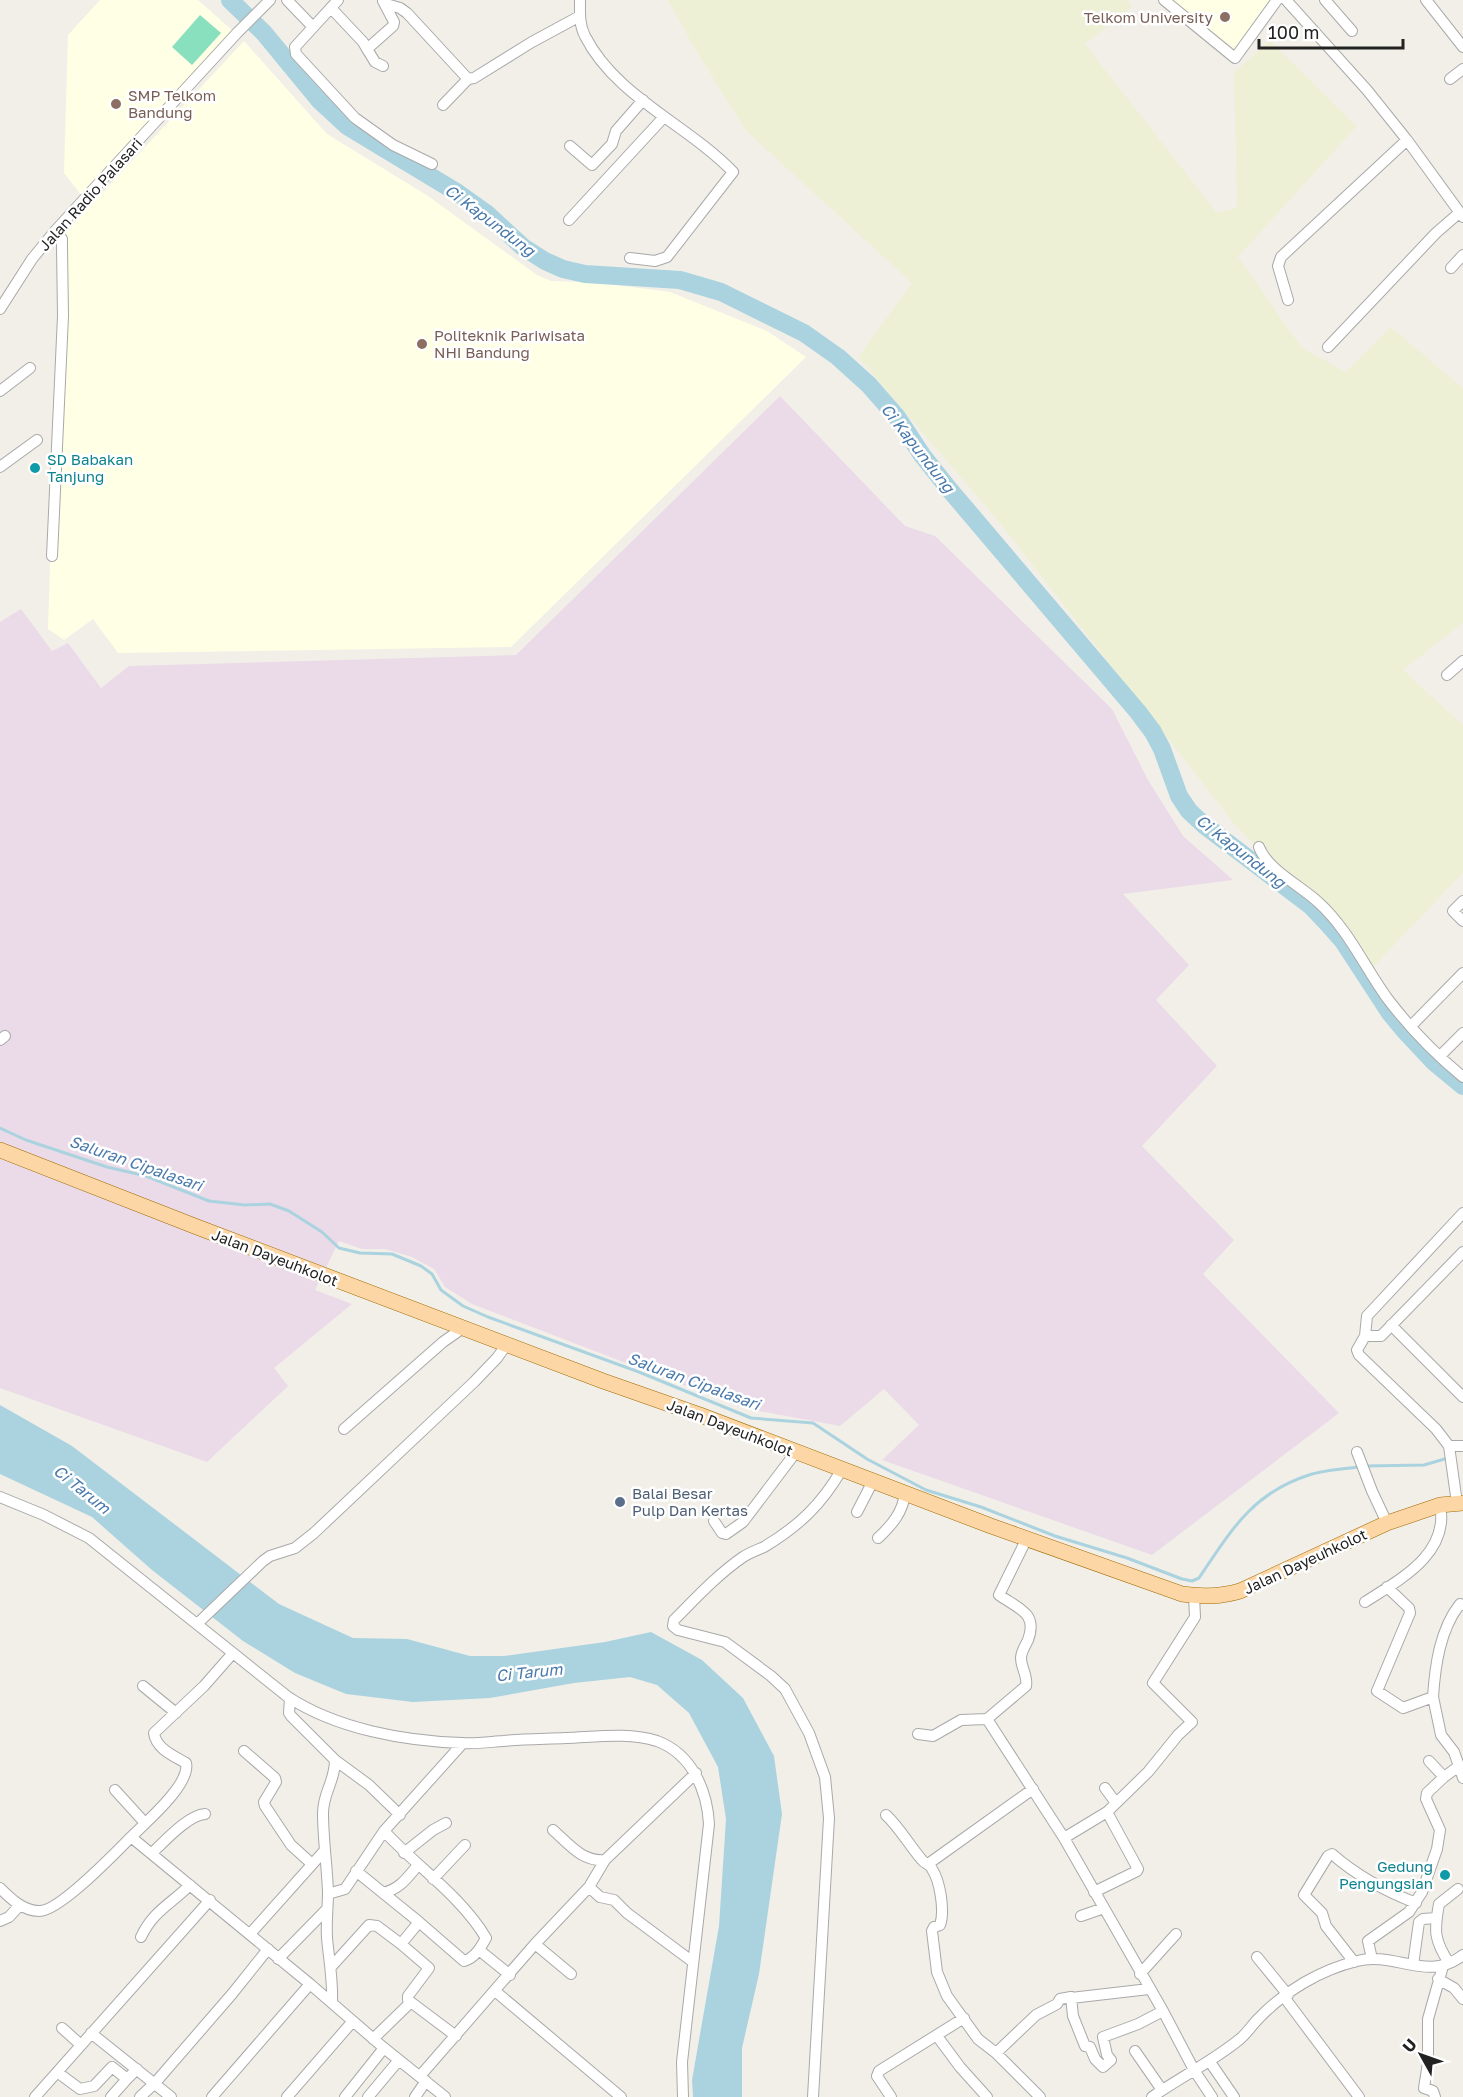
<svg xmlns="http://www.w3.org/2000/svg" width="1463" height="2097" viewBox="0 0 1463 2097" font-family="'Golos Text',sans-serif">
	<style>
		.industrial { fill: #ebdbe8 }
		.education { fill: #ffffe5 }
		.farmland { fill: #eef0d5 }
		.pitch { fill: #88e0be }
		.water { fill: #aad3df }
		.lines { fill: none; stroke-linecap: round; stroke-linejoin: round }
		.stream { stroke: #aad3df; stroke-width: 3 }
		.river { stroke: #aad3df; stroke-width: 18 }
		.minor-casing { stroke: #a9a9a9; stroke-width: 12 }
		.primary-casing { stroke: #a06b00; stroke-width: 16 }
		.minor { stroke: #fff; stroke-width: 10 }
		.primary { stroke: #fcd6a4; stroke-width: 15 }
		.education-dot { fill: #8d6e63; stroke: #fff; stroke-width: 2 }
		.culture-dot { fill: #0f9aa8; stroke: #fff; stroke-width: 2 }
		.service-dot { fill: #5c6f8a; stroke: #fff; stroke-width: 2 }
		.labels { text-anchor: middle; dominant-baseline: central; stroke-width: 5; stroke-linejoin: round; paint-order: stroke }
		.education-label { font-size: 15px; fill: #785e54; stroke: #fff; text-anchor: start }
		.street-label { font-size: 15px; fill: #222; stroke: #fff }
		.culture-label { font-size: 15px; fill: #0d838f; stroke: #fff; text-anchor: start }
		.service-label { font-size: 15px; fill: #4e5e75; stroke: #fff; text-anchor: start }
		.water-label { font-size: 16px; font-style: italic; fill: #4a7aab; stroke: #fff }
	</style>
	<rect width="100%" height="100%" fill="#f2efe9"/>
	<path class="industrial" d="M780 396 905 526 935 536 1112 709 1148 780 1183 836 1233 880 1123 894 1189 965 1156 1000 1217 1066 1142 1146 1234 1240 1203 1274 1339 1413 1152 1555 882 1460 919 1425 884 1389 840 1426 743 1408 472 1304 445 1287 434 1269 412 1257 385 1249H362L339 1241 315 1290 352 1304 274 1368 288 1386 207 1462 0 1388V622L21 609 52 651 68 643 101 688 129 666 516 655Z"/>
	<path class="education" d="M100 0H198L233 31 82 196 64 173 68 35Z
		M1167 0H1272L1235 54Z
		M244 41 327 134 428 196 537 275 551 281 601 283 670 292 767 331 806 357 511 647 118 653 93 619 64 640 48 629 61 237Z"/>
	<path class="farmland" d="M668 0H1128L1133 6 1085 44 1217 213 1237 208 1234 72 1270 41 1357 126 1238 257 1302 348 1346 372 1391 327 1463 388V623L1403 670 1463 725V873L1373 967 1236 826 999 522 858 357 912 283 745 130 694 47Z"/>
	<path class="pitch" d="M200 15 221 33 192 65 172 47Z"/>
	<path class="water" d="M0 1405 72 1446 279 1604 353 1638 407 1639 470 1656H504L605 1642 651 1632 702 1660 743 1698 774 1756 782 1814 759 1974 742 2048V2097H693L692 2080 719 1926 726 1819 718 1767 689 1713 657 1685 630 1677 574 1683 490 1698 413 1702 346 1694 295 1673 243 1641 152 1570 92 1517 0 1474Z"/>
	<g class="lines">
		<path class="stream" d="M0 1128 26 1140 107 1167 146 1176 209 1201 245 1205 270 1204 289 1211 322 1232 339 1248 360 1253 392 1254 421 1266 432 1274 441 1290 463 1306 488 1317 639 1372 751 1418 813 1423 867 1459 926 1490 981 1507 1055 1536 1127 1558 1182 1579 1192 1581 1199 1578C1230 1532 1252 1493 1309 1475 1324 1470 1343 1469 1359 1467
			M1366 1466 1424 1465 1448 1458"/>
		<path class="river" d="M230 0 264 33 320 101 347 126 458 193 486 213 523 247 545 261 563 269 585 274 680 280 721 292 804 333 838 357 869 385 897 417 922 455 949 489 1138 712 1153 732 1162 749 1179 796 1189 811 1204 825 1311 906 1328 924 1343 941 1390 1013 1404 1030 1434 1062 1463 1086"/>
		<defs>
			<path id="minor" d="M287 0 313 27
				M338 0 295 47 296 54 355 118 393 145 432 164
				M580 0C580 12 579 25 585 36 615 96 688 125 733 172L667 257 655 261 630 258
				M1164 0 1235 58 1277 0
				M1286 0 1367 90 1407 140 1463 217
				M1325 0 1352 31
				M1426 0 1463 47
				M386 4 400 8 407 13 468 79
				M331 8 363 42 367 49
				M383 66 375 62 367 49 393 26 394 22 383 1
				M1450 79 1463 69
				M443 105 468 79 474 78 532 42 580 16
				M570 146 592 165 612 144 616 131 643 100
				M569 220 664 117
				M1451 268 1463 255
				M1288 300 1278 266 1281 257 1407 140
				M0 309 32 259 55 231 237 33 270 0
				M1328 347 1436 233 1459 213
				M0 391 30 368
				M0 467 37 440
				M52 556 63 316 62 247V239L55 231
				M1447 675 1463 661
				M1259 847C1267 869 1301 886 1318 902 1348 929 1364 966 1387 998 1409 1027 1435 1054 1463 1077
				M1463 901 1453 911 1463 921
				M1411 1026 1463 973
				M0 1040 5 1036
				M1440 1056 1463 1033
				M1391 1325 1463 1397
				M1365 1336 1367 1316 1463 1213
				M344 1429 443 1342 463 1328
				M1449 1446H1463
				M1357 1452 1372 1491 1387 1523
				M0 1497 44 1515 89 1538 288 1697C337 1729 404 1741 462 1743 475 1744 489 1742 503 1741 524 1739 545 1739 566 1738 595 1737 629 1732 657 1741 692 1754 707 1790 709 1824L682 2062 683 2097
				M1457 1503 1449 1446 1436 1429 1359 1355 1357 1350 1365 1336H1381L1463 1252
				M857 1512 873 1481
				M714 1521 722 1533 726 1534 743 1522 796 1452
				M878 1538C892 1525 903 1512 905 1493
				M1387 1587 1409 1608 1410 1613 1377 1691 1403 1708 1433 1697 1441 1735 1454 1752 1459 1766
				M1365 1602C1399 1580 1450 1554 1440 1505
				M197 1624 263 1561 270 1556 295 1548 314 1533 474 1382 497 1358 507 1344
				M143 1686 176 1713
				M1433 1697C1435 1666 1440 1629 1460 1604L1463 1605
				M290 1698 289 1713 291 1716 335 1760 369 1785 400 1815
				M987 1719 1064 1838 1163 2011 1194 2070 1212 2097
				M918 1734 933 1736 961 1720 987 1719 1026 1686C1028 1676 1021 1668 1021 1658 1021 1652 1025 1646 1028 1640 1038 1613 1019 1609 999 1595L1027 1538
				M244 1751 275 1778 276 1782 264 1802 265 1806 291 1845 312 1864
				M1429 1761 1444 1777
				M1105 1788 1116 1803
				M115 1790 145 1823
				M886 1815C900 1828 909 1845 922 1860 925 1864 930 1864 932 1869 940 1881 945 1911 940 1925L934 1927 932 1931 937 1972 947 1996 978 2039 996 2053 1040 2097
				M553 1830C569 1844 582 1862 605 1860
				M384 1831C417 1867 461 1896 486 1938 481 1947 475 1958 464 1961L419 1922
				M131 1837C146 1822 191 1784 186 1763 174 1756 156 1749 154 1733L204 1686 233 1653
				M1064 1838 1107 1812
				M152 1853C164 1842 188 1815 205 1814
				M404 1853 433 1830 446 1823
				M928 1864 1033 1789
				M433 1879 465 1845
				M589 1887 600 1897 614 1900 627 1913 693 1962
				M0 1888C10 1898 23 1911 39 1911 59 1912 116 1852 131 1837L310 1984 384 2048 445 2097
				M1094 1892 1137 1871 1138 1869 1107 1812 1148 1772 1178 1735 1192 1722 1153 1683 1195 1617 1194 1596
				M383 1893C400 1889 407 1878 418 1865
				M328 1894 345 1889 384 1831 463 1743
				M1081 1916 1104 1908
				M0 1921 9 1917 20 1905
				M250 1934 325 1850
				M141 1937C153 1911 171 1904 190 1885
				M401 1944 429 1968 408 1996V2000L456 2036
				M535 1944 571 1974
				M479 1950 510 1975
				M1257 1957 1288 1995
				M278 1959 326 1910
				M1372 1959 1368 1941 1409 1912 1422 1892 1437 1849 1440 1830 1426 1799 1427 1793 1444 1777 1459 1766 1463 1778
				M1354 1962 1326 1926 1322 1913 1304 1895 1328 1856 1332 1854C1357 1876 1385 1891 1416 1903
				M1449 1963C1434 1940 1434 1931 1439 1904L1458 1889
				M1413 1965 1419 1922 1423 1919 1436 1918
				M331 1967 369 1925 377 1926 401 1944 419 1922 356 1871
				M1140 1974 1176 1934
				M1438 1979 1454 1988 1463 1999
				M495 1991 621 2097
				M1284 1997 1359 2097
				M1071 1998 1149 1989
				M332 2002C333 1980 329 1960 327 1938 326 1922 328 1907 328 1892 327 1865 323 1839 323 1813 323 1792 335 1782 335 1760
				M62 2028 81 2045
				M91 2033 171 2097
				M937 2036 960 2067 987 2097
				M373 2039 410 2003
				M1135 2051 1162 2090
				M996 2053 1036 2015 1057 2004 1060 1999 1071 1997 1073 2016 1085 2046 1090 2047 1095 2059 1103 2067 1111 2060 1107 2055 1103 2037 1138 2024 1163 2011
				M1210 2062 1234 2097
				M57 2072 80 2089 94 2086 112 2067 127 2079 137 2069
				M420 2076 535 1944 589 1887 605 1860 696 1773
				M35 2097 210 1900
				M111 2097 127 2079
				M140 2097 155 2083 232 1994 268 1949
				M212 2097 310 1984
				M287 2097 353 2021
				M345 2097 384 2048
				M368 2097 399 2060
				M415 2097 426 2081
				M813 2097 829 1818 825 1777 809 1733 785 1689 771 1676 725 1642 678 1630 673 1626 674 1620C696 1598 717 1575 743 1557 749 1553 757 1550 764 1547 799 1526 822 1504 842 1469
				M891 2097 877 2076 879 2071 964 2018
				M1152 2097C1181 2077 1213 2061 1240 2039 1247 2033 1252 2025 1259 2018 1285 1991 1320 1970 1357 1961 1395 1951 1428 1983 1463 1955
				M1435 2097 1433 2091 1424 2088 1428 2063V2019L1443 1966"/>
			<path id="primary" d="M0 1150 197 1227 603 1381 700 1415 991 1526 1182 1594C1203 1597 1220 1597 1240 1591L1387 1523 1440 1505 1463 1503"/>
		</defs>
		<use href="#minor" class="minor-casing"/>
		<use href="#primary" class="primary-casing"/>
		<use href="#minor" class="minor"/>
		<use href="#primary" class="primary"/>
	</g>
	<g class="education-dot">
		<circle cx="1225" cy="17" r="6"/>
		<circle cx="116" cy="104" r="6"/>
		<circle cx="422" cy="344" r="6"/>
	</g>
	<g class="culture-dot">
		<circle cx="35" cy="468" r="6"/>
		<circle cx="1445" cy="1875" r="6"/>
	</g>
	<circle class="service-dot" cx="620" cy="1502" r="6"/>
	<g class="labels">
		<g class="education-label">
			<text x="1213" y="17" text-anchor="end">Telkom University</text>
			<text x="128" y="95">SMP Telkom<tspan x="128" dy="17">Bandung</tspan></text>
			<text x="434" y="335">Politeknik Pariwisata<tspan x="434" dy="17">NHI Bandung</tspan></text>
		</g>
		<g class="street-label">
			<text transform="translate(90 194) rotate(-48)">Jalan Radio Palasari</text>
			<text transform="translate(275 1257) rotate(21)">Jalan Dayeuhkolot</text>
			<text transform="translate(730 1427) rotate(21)">Jalan Dayeuhkolot</text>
			<text transform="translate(1305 1561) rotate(-25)">Jalan Dayeuhkolot</text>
		</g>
		<g class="culture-label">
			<text x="47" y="459">SD Babakan<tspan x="47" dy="17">Tanjung</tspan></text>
			<text x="1433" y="1866" text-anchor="end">Gedung<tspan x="1433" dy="17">Pengungsian</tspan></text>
		</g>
		<g class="service-label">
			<text x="632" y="1493">Balai Besar<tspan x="632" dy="17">Pulp Dan Kertas</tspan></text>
		</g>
		<g class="water-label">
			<text transform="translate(490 220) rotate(37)">Ci Kapundung</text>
			<text transform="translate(918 448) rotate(52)">Ci Kapundung</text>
			<text transform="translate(1241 851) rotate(38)">Ci Kapundung</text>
			<text transform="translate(136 1163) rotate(19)">Saluran Cipalasari</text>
			<text transform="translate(694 1381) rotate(20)">Saluran Cipalasari</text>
			<text transform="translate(82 1489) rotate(39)">Ci Tarum</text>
			<text transform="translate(529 1672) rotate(-6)">Ci Tarum</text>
		</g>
	</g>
	<g transform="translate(1421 2055) rotate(310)" stroke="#ffffff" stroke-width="4.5" paint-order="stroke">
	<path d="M0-4.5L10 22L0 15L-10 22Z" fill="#222222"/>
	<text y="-9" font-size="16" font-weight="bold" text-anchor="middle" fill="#222222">U</text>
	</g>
	<path d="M1259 39v9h144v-9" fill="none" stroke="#222222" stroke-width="3"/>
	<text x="1268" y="39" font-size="18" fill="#222222" stroke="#ffffff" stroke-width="4.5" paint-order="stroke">100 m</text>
</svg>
